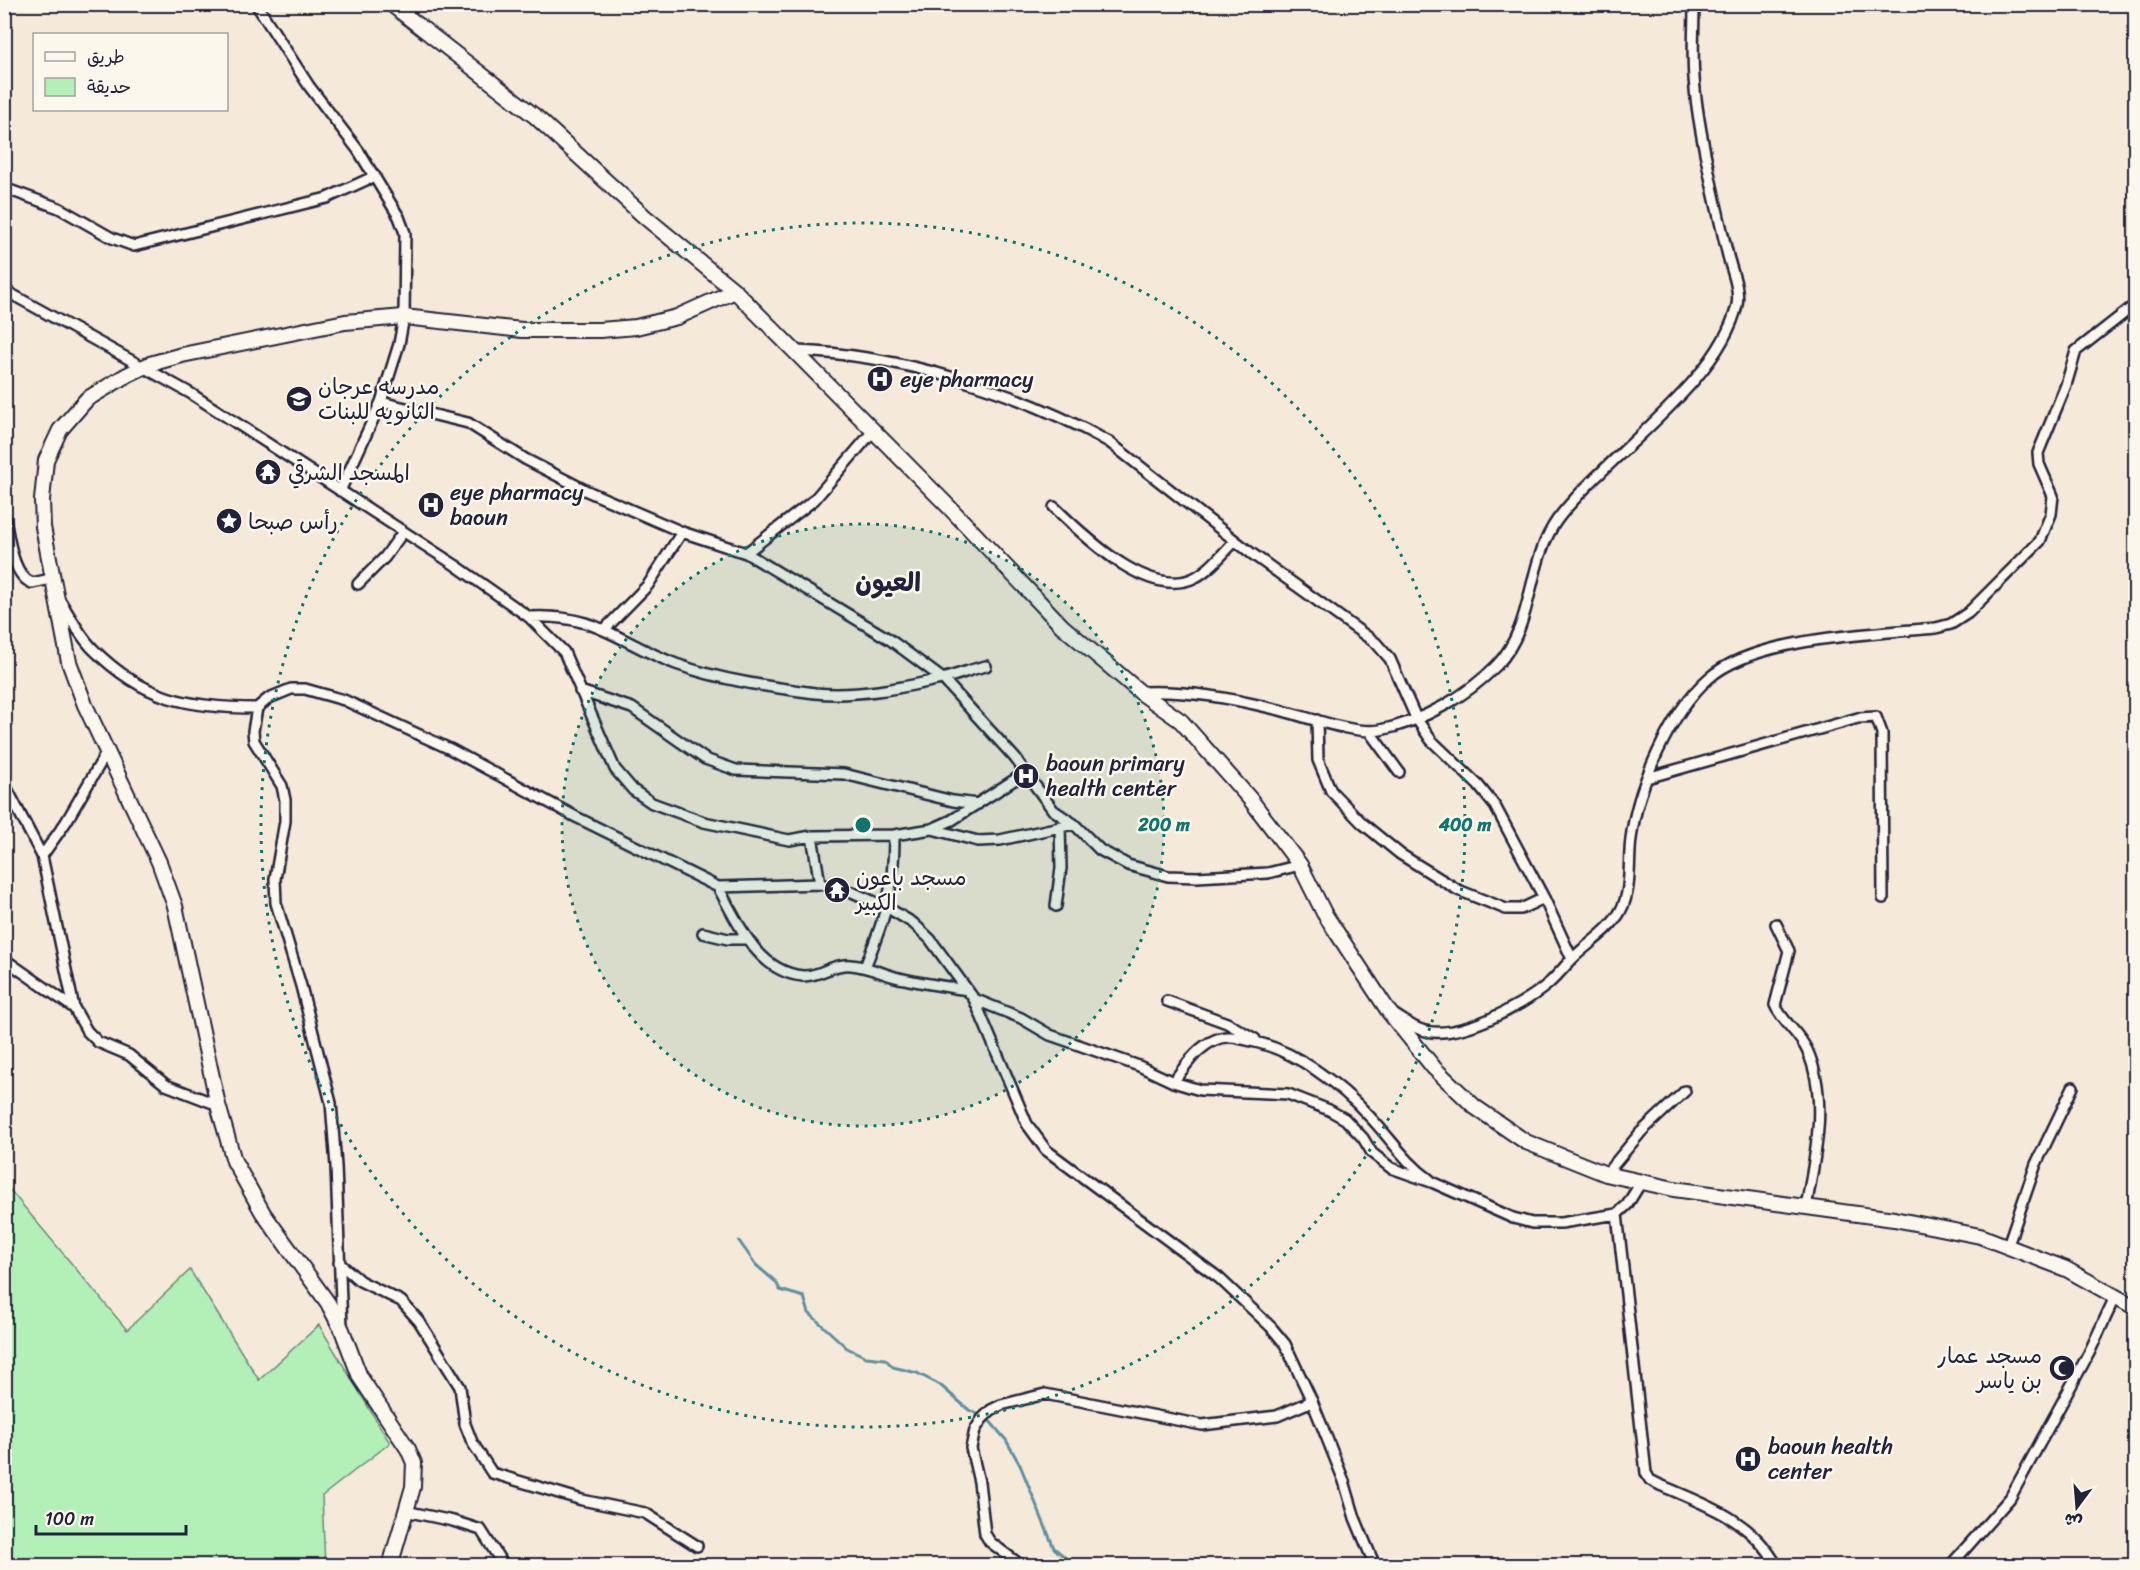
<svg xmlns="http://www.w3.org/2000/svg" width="2140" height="1570" viewBox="0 0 2140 1570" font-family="Sriracha,'Playpen Sans Arabic',sans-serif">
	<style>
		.green { fill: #b2f0b7; stroke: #6a8979; stroke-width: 1.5 }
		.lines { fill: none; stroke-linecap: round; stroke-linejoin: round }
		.stream { stroke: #5f8fa0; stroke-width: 3 }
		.street-casing { stroke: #22223b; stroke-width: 14 }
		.secondary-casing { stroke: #22223b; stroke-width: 18 }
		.street { stroke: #fbf7ec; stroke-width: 9 }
		.secondary { stroke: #fbf7ec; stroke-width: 14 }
		.ring { fill: none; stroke: #0f766e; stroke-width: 3; stroke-dasharray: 3 6 }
		.labels { text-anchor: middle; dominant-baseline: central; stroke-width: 5; stroke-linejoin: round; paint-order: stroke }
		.poi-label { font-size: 22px; fill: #22223b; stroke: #fbf7ec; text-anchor: start }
		.quarter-label { font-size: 26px; font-weight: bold; fill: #22223b; stroke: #fbf7ec }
		.centre { fill: #0f766e; stroke: #fbf7ec; stroke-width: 3 }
		.ring-label { font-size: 18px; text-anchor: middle; font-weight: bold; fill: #0f766e; stroke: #fbf7ec; stroke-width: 5; stroke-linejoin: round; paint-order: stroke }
	</style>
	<rect width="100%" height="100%" fill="#f5ead9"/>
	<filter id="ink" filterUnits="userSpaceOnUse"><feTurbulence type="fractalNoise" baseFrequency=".0167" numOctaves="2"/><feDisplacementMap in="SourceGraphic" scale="12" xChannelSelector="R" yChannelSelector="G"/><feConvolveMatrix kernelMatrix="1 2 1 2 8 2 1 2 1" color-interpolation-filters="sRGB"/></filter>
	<g filter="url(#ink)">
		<path class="green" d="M5 1184 127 1330 190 1270 259 1380 319 1325 390 1443 322 1496 325 1565H5Z"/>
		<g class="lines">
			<path class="stream" d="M739 1241 756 1265 776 1282 780 1290 804 1297 809 1313 847 1348 866 1357 885 1359 893 1367 917 1373 940 1385 969 1410 988 1419 1006 1440 1020 1465 1054 1548 1075 1566"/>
			<defs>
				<path id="street" d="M256 4 309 86 358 150 399 217 405 233 404 317 399 344 381 402 340 491
					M4 188 59 208 112 238 134 246 327 198 375 176
					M4 290 190 393 455 565 529 617 564 652 615 769 633 790 652 803 704 822 789 840 812 836 894 835 932 829 978 841 1000 840 1074 824
					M796 351C898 354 1020 392 1109 442L1251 553 1376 643 1390 659 1416 718 1431 740 1478 785 1495 806 1544 898 1572 959
					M381 402 468 423 525 459 587 491 682 532 746 553 889 639 943 679 1015 758 1053 810 1074 824 1100 850 1128 865 1168 876 1197 877 1268 873 1300 865
					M1054 507C1085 537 1148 599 1194 578 1210 570 1223 553 1235 541
					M4 515C9 534 11 575 32 583L51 579
					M746 553 814 500 874 430
					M358 584 385 557 403 532
					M59 599C70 616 79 635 93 649 144 700 189 708 257 708
					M529 617C596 613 618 642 676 664 720 680 769 687 815 693 856 697 901 688 941 679 956 676 971 669 986 666
					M605 629 648 585 682 532
					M580 691 632 708 705 759 736 770 844 774 953 801 978 804
					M1141 692C1187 690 1230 698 1275 709 1302 715 1354 735 1380 730 1422 722 1467 696 1497 665 1535 625 1526 564 1557 520 1605 456 1719 384 1737 305 1740 289 1732 272 1728 256 1721 226 1714 197 1708 167 1702 139 1696 107 1694 78 1692 54 1694 29 1694 4
					M1317 720 1318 760 1331 791 1362 823 1400 854 1458 890 1506 909H1521L1544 898
					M1369 731 1399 772
					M1647 778 1858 718 1876 717 1882 733 1883 898
					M4 783 42 856 74 1008 87 1031 98 1042 129 1055 166 1085 218 1105
					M932 829 952 820 1025 773
					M42 856 66 822 108 750
					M820 884 852 892 888 908 913 923 930 939 974 999 1027 1124 1046 1150 1219 1278 1271 1327 1285 1344 1312 1401 1344 1481 1355 1518 1375 1566
					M718 887C737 921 757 972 803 976 819 977 833 963 851 965 866 966 881 973 895 977 919 983 943 986 967 990
					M1056 906 1061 868 1060 826
					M1776 924 1789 951 1775 1005C1782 1021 1799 1033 1807 1050 1829 1098 1815 1157 1806 1207
					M703 933 728 939H747
					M4 959 74 1008
					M865 967C886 915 894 892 894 835
					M974 999 1021 1018 1050 1035 1139 1066 1173 1082 1200 1090 1288 1094 1329 1110 1345 1119 1363 1138 1372 1153 1391 1168 1434 1183 1513 1218 1532 1223H1561L1617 1214 1627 1205 1640 1184
					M1167 1001 1227 1023 1255 1039
					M1395 1015C1403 1020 1411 1026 1419 1029 1454 1043 1521 1007 1548 984 1557 976 1564 967 1573 958 1588 943 1611 930 1621 910 1632 890 1628 861 1631 839 1637 788 1670 712 1709 678 1755 637 1874 634 1936 628L1951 624 1968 613 2040 541 2051 514 2053 496 2039 464 2038 453 2066 385 2076 351 2136 304
					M1173 1082C1185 1067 1196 1048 1215 1040 1226 1034 1239 1038 1251 1041 1295 1050 1340 1084 1370 1117 1391 1139 1405 1162 1430 1180
					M1606 1174 1641 1132 1685 1091
					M1617 1214 1646 1473 1650 1480 1660 1485C1706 1505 1751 1519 1777 1566
					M2008 1245 2036 1164 2073 1087
					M339 1263 360 1281 401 1301 419 1321 460 1387 465 1424 472 1442 492 1473 582 1500 645 1513 697 1546
					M342 1328 336 1166 331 1103 301 986 276 903 275 879 285 821V800L282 786 254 741 253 731 257 708 269 698 291 689H305L344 700 450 749 576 817 718 887 820 884 812 836
					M405 1511 453 1521 481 1530 504 1566
					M1022 1566 990 1542 985 1534 979 1482 971 1448 975 1430 982 1419 991 1410 1001 1405 1045 1394 1202 1425 1277 1416 1312 1401
					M1950 1566 2010 1498 2089 1353 2116 1295"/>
				<path id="secondary" d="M391 4 536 117 645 217 735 291 949 507 1062 626 1140 692 1181 721 1250 799 1300 865 1324 913 1389 1012 1434 1068 1475 1107 1526 1142 1606 1174 1674 1189 1894 1219 1980 1236 2066 1269 2136 1308
					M390 1566 413 1487 414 1463 408 1449 360 1377 342 1330 328 1303 263 1213 234 1161 218 1105 175 906 159 862 85 705 69 662 43 527 42 500 46 460 60 430 87 399 127 375 150 364 182 355 345 322 404 317 522 330H600L636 327 677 317 735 291"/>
			</defs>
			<use href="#street" class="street-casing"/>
			<use href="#secondary" class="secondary-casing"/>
			<use href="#street" class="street"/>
			<use href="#secondary" class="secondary"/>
		</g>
	</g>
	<circle cx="863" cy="825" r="301" fill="#0f766e" fill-opacity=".12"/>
	<g class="ring">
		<circle cx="863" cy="825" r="301"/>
		<circle cx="863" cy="825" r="602"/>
	</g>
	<defs>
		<symbol id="hospital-disc" viewBox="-11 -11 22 22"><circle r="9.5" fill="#22223b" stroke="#fbf7ec"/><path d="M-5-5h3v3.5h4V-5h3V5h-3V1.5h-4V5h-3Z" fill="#fff"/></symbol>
		<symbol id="school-disc" viewBox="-11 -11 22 22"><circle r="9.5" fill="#22223b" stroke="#fbf7ec"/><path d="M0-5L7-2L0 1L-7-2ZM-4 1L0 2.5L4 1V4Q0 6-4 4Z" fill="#fff"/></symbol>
		<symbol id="temple-disc" viewBox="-11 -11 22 22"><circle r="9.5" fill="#22223b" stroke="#fbf7ec"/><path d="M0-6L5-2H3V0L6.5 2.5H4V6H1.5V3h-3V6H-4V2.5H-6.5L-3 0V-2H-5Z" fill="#fff"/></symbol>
		<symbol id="sight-disc" viewBox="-11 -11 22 22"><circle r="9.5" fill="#22223b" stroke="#fbf7ec"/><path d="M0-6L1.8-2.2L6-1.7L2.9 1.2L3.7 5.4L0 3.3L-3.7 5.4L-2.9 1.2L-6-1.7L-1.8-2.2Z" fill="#fff"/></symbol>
		<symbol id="mosque-disc" viewBox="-11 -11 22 22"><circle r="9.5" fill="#22223b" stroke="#fbf7ec"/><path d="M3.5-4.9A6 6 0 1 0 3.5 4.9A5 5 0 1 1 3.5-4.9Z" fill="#fff"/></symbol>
	</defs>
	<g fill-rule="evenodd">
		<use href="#hospital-disc" x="865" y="364" width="30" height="30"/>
		<use href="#school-disc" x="284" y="384" width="30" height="30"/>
		<use href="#temple-disc" x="253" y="457" width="30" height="30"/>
		<use href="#hospital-disc" x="416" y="490" width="30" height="30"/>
		<use href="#sight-disc" x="214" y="506" width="30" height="30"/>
		<use href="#hospital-disc" x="1011" y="761" width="30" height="30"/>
		<use href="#temple-disc" x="822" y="875" width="30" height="30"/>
		<use href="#mosque-disc" x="2047" y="1353" width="30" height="30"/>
		<use href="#hospital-disc" x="1733" y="1444" width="30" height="30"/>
	</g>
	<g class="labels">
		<g class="poi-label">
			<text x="900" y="379">eye pharmacy</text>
			<text x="318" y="386">مدرسه عرجان<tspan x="318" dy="25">الثانويه للبنات</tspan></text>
			<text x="288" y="472">المسجد الشرقي</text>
			<text x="450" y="492">eye pharmacy<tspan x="450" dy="25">baoun</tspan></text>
			<text x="248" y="521">رأس صبحا</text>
			<text x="1046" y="763">baoun primary<tspan x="1046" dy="25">health center</tspan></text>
			<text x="856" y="877">مسجد باعون<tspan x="856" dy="25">الكبير</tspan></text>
			<text x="2042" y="1355" text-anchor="end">مسجد عمار<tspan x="2042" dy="25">بن ياسر</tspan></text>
			<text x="1768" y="1446">baoun health<tspan x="1768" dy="25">center</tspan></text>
		</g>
		<g class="quarter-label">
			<text x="888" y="582">العيون</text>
		</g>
	</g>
	<circle cx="863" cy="825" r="9" class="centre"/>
	<g class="ring-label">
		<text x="1164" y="831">200 m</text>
		<text x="1465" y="831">400 m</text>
	</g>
	<rect width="2140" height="1570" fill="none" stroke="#fbf7ec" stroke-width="24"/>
	<rect x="12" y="12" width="2116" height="1546" fill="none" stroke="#22223b" stroke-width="2" filter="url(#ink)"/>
	<rect x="33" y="33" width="195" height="78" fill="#fbf7ec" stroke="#a4a2a5" stroke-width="1.5"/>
	<rect x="45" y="52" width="30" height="9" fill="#fbf7ec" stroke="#a4a2a5" stroke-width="1.5"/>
	<text x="87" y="63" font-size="18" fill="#22223b">طريق</text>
	<rect x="45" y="78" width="30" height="18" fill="#b2f0b7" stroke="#a4a2a5" stroke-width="1.5"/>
	<text x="87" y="93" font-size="18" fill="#22223b">حديقة</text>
	<g transform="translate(2077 1507) rotate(196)" stroke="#fbf7ec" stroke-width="4.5" paint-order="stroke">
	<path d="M0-4.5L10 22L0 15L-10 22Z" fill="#22223b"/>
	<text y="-9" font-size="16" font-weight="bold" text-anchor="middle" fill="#22223b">ش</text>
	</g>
	<path d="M36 1525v9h150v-9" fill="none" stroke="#22223b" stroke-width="3"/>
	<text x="45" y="1525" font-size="18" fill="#22223b" stroke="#fbf7ec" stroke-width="4.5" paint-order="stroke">100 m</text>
</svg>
